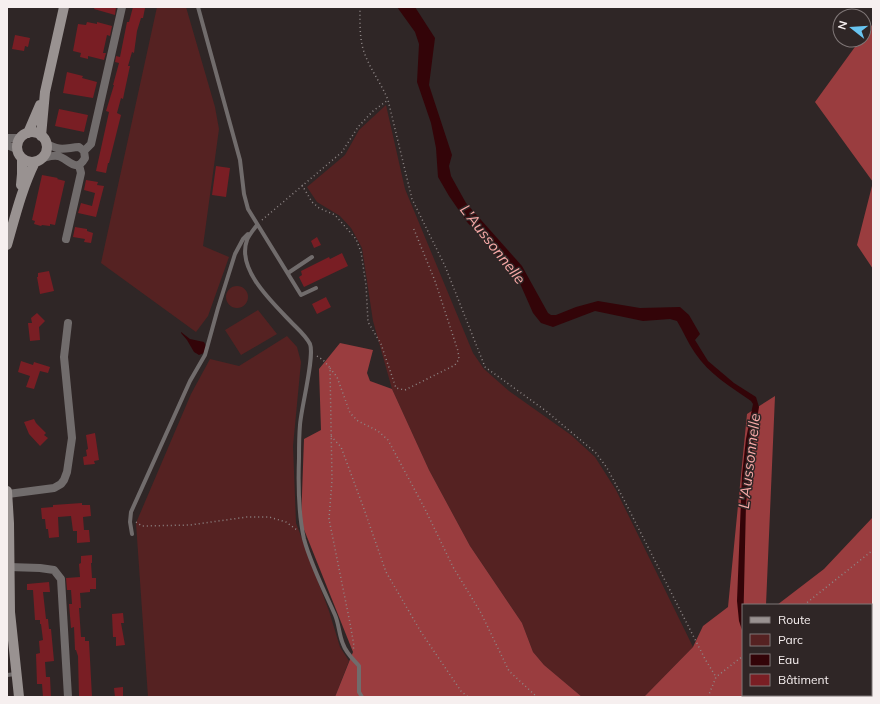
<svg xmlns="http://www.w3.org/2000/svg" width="880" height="704" viewBox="0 0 880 704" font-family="Mulish,sans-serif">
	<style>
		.green { fill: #522 }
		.forest { fill: #9a3d3f }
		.water { fill: #330408 }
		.building { fill: #791e24 }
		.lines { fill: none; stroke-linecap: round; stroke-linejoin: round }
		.path { stroke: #8e8686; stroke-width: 1.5; stroke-dasharray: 1 3; stroke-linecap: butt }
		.lane { stroke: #716c6c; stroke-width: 4 }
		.street { stroke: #716c6c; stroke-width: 8 }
		.secondary { stroke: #999291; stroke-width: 10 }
		.labels { text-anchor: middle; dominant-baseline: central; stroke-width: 3; stroke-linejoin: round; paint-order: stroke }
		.water-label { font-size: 15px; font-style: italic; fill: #f9aaa8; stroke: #2f2626 }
	</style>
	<rect width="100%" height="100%" fill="#2f2626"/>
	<path class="green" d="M157 7H186L215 107 219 129 203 246 229 257 208 316 196 332 101 263Z
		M386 105 405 189 473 353 484 369 509 391 571 435 595 457 616 490 693 647 644 697H582L544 665 533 652 522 623 470 546 429 470 392 389 373 321 362 248 351 228 340 216 317 202 307 187 345 155 359 130Z
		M226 297a11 11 0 1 1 22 0a11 11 0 1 1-22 0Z
		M258 310 277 334 241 355 225 330Z
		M287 336 297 347 301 362 293 446 296 523 329 611 340 647 349 661 335 697H148L136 523 191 394 210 359 239 366Z"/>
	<path class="forest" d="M873 25V269L857 245 873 182 815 102 860 40H864C864 34 867 27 873 25Z
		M340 343 373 350 367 373 370 381 392 389 429 470 470 546 522 623 533 652 544 665 582 697H335L353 652 301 522 304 439 321 430 319 369Z
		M775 396 766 605H743V695L766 696 765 697H644L693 647 703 626 728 607 747 414Z
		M873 517V697H801V695H871V605H777L824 569Z"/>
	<path class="water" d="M397 7H415L435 38 429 85 452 155 449 166 451 176 466 203 522 266 548 313 551 315H556L576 307 598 301 640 308 680 307 689 315 700 334 695 340 708 361 734 383 756 397 759 407 751 457 746 504 743 633 739 621 737 601 742 475 746 439 753 404 751 401C731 387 709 374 695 353 688 343 683 331 677 321L670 319 643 321 595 311 553 327 541 323 533 313 518 279 467 222 449 196 438 177 436 148 431 123 417 82 419 44 415 32Z
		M181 332 190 339 204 342 206 346 204 353 199 355 194 352 187 340 181 333Z"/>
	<path class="building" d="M95 7H116L115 15 94 9Z
		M133 7 145 8 143 18H141L137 31 134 53 132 52 128 66H130L124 94 123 99 121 98 117 113 121 115 109 163H108L106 173 96 171 109 112 106 111 114 85H113L119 63 115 62 116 56 120 57 127 22H129Z
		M87 22 97 24V22L112 26 110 36 107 35 103 53H106L104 60 88 56V59L80 57 81 53 73 51 78 24 86 25Z
		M15 35 30 38 28 47 25 46 24 51 12 49Z
		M67 72 83 76 82 78 97 82 93 98 63 93Z
		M59 109 88 115 84 132 55 126Z
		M216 166 230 168 226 197 212 195Z
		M42 175 58 178 57 179 65 181 55 225 50 224V226L42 225 41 226 34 224 35 221 32 220Z
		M86 180 98 182 97 185 104 186 96 217 78 213 81 203 92 206 95 193 84 190Z
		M75 227 87 229V231L93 233 91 243 84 242 85 239 73 237Z
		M317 237 321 245 314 248 311 241Z
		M342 253 348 266 304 287 299 277 302 275 301 271 329 257 330 259Z
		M49 271 54 291 40 294 37 277H38V273Z
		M326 297 331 307 317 314 312 304Z
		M37 313 45 321 39 327 40 340 30 341 28 323H32L31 318Z
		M21 361 33 365 34 362 50 367 48 373 40 371 34 389 26 387 30 376 18 372Z
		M34 419 36 423 46 433 44 435 48 438 40 446 29 434 24 422Z
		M95 433 99 460 94 461 95 464 84 465 83 457 87 456 86 450 88 449 86 435Z
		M82 503V505H90L91 516 83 517 84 530H89L90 542 77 543V531H73L71 516 58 517 59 537 49 538 48 529H46L45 519H42L41 508 53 507V505Z
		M92 555V563H91L92 578H96V589H90V592L80 593 81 608H79L81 637H85V641H89L92 697H79L78 656 76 650H75L74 627 71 628 69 604H72L71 590H67L66 578 80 577 79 564 81 563V556Z
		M49 582 50 592H43L46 619H48L49 629H51L54 661 45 662 46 677H50L51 697H43L42 684H37L36 654 40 653 39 641 43 640 41 624H40V620H35L33 590H27V584Z
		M123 613 124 623H121L125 645 116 646V637H113L112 614Z
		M123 687V697H115L114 688Z"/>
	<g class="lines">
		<path class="path" d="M360 7C360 23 359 42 366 57 372 72 382 85 388 100L412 199 445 266 485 367 546 411 596 453 607 468 622 496 705 659 716 677
			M302 185 312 202 319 208 335 215 356 239 361 252 366 285 368 322 381 344 396 388 405 390 455 365 459 359 458 351 435 281 413 227
			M262 220 342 152 358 127 373 111 388 100
			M317 356 323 360 330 368 332 480 329 519 350 623 354 646 353 650
			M330 368 337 377 350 413 358 421 378 431 388 440 425 509 453 567 481 613 509 671 537 697
			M331 436 341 447 364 509 386 572 421 632 461 691 468 697
			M136 522 142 526 190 525 247 517H269L286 522 297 530
			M804 605 873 550
			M793 695V697
			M815 695 817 697
			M708 697 716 677 743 656
			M787 697 788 695"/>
		<path class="lane" d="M198 7 240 160 244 194 248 209 301 295 316 288
			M257 225C254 229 249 235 247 240 236 270 274 304 292 323 299 330 306 336 310 344 315 356 301 408 300 425 299 436 299 447 299 458 298 485 298 512 304 539 311 565 324 590 335 615 339 624 339 635 343 644 346 653 353 659 359 666V692L362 697
			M288 273 312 257
			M132 534 130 522 131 512 190 381 205 355 218 308 235 254 243 239 248 234
			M7 675 16 674"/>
		<path class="street" d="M7 138H20
			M7 145 17 149
			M84 151 91 144 122 7
			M42 158C47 157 53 155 58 156 69 159 76 174 85 158L84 151 79 147C65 148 60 152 46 143
			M66 239 81 173 79 165
			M8 494 54 488 61 484 64 480 67 472 72 438 64 357 68 323
			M9 567 40 568 54 570 61 579 68 697"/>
		<path class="secondary" d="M17 147a15 15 0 1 1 30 0a15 15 0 1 1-30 0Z
			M28 133 40 105
			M41 136 45 92 64 7
			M21 185 22 174V159
			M7 245C15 217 22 188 35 162
			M7 491 9 523 10 612 19 697"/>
	</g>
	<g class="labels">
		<g class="water-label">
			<text transform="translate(493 244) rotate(52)">L'Aussonnelle</text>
			<text transform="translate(749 461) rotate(-83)">L'Aussonnelle</text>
		</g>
	</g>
	<rect width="880" height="704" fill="none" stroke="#f6efef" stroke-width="16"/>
	<rect x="742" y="604" width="130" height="92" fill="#2f2626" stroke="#7f7676"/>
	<rect x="750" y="617" width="20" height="6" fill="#999291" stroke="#7f7676"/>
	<text x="778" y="624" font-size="12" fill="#f6efef">Route</text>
	<rect x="750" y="634" width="20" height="12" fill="#552222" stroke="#7f7676"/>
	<text x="778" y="644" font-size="12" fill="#f6efef">Parc</text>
	<rect x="750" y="654" width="20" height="12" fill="#330408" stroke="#7f7676"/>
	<text x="778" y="664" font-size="12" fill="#f6efef">Eau</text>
	<rect x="750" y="674" width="20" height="12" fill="#791e24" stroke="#7f7676"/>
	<text x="778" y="684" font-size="12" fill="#f6efef">Bâtiment</text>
	<g transform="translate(852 28) rotate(287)"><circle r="19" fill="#2f2626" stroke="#7f7676"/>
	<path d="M0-3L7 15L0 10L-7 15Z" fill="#68c4f0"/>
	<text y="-6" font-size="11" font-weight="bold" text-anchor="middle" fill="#f6efef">N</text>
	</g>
</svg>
